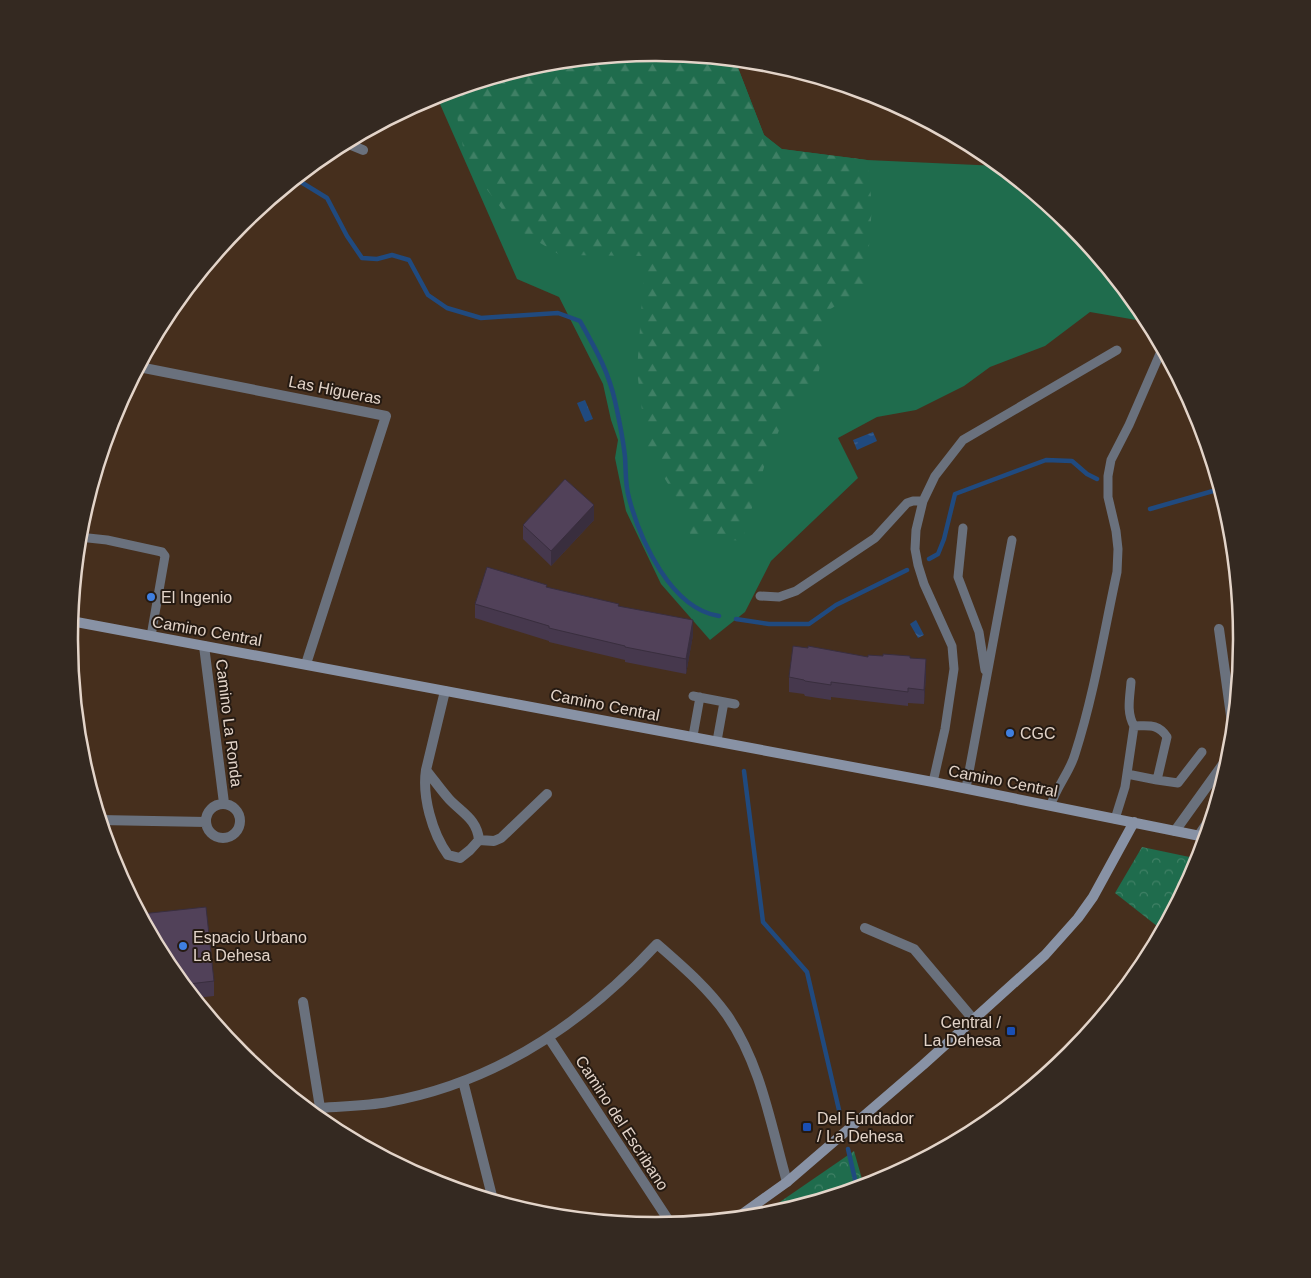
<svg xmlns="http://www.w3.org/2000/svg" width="1311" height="1278" viewBox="0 0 1311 1278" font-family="Arial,sans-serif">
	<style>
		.green { fill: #1f6c4d }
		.forest { fill: url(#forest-firs) }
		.park { fill: url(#park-crowns) }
		.water { fill: url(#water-ripples) }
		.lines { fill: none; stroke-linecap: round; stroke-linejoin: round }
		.stream { stroke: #204a7f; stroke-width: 4.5 }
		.lane { stroke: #6a717d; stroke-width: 9 }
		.street { stroke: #6a717d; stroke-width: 10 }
		.secondary { stroke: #8892a5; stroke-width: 10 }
		.wall { fill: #46384d }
		.shaded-wall { fill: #392e3e }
		.building { fill: #514159; stroke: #392e3e }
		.shop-dot { fill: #3f7fe0; stroke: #251a12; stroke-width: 2 }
		.transit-dot { fill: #1a4fb4; stroke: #251a12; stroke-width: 2 }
		.labels { text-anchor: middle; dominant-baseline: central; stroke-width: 4; stroke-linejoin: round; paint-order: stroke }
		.street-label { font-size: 16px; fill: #e3d4c9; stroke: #251a12 }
		.poi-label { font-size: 16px; fill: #e3d4c9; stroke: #251a12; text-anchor: start }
		.rim { fill: none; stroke: #e3d4c9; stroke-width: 2.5 }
	</style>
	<defs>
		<pattern id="forest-firs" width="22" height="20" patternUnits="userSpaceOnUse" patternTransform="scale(1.25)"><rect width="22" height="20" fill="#1f6c4d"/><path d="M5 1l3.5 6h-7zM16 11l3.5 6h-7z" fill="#3f8065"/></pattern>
		<pattern id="park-crowns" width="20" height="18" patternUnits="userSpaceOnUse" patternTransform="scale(1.25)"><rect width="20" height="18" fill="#1f6c4d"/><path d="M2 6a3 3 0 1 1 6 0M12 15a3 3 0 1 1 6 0" fill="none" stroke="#3f8065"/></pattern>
		<pattern id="water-ripples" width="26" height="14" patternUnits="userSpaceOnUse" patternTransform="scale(1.25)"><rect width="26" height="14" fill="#204a7f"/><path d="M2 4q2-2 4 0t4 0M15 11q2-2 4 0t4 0" fill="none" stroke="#406390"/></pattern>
	</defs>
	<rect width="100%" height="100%" fill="#462f1d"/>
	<path class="green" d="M656 53 735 60 764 135 782 149 867 160 999 166 1070 224 1143 313 1148 322 1090 312 1045 346 990 367 964 386 916 410 877 417 838 438 858 478 771 561 745 612 710 640 661 584 626 511 615 458 618 440 611 420 603 384 559 297 517 279 436 95 541 64Z"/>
	<path class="forest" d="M656 53 735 60 764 135 781 149 867 160 872 206 866 286 829 310 817 383 788 409 765 464 742 541 691 536 678 500 647 450 637 371 645 256 560 255 517 229 466 162 452 91 541 64Z"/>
	<path class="park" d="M1142 847 1199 859 1162 930 1115 893Z
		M854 1151 864 1186 770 1214 761 1215Z"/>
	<path class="water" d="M585 400 593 419 585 422 577 403Z
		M873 432 877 441 857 450 853 440Z
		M916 620 924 635 918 638 910 624Z"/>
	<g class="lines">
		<path class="stream" d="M296 179 327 198 347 236 362 258 377 259 392 255 409 260 428 295 447 308 481 318 558 313 580 321C595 348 608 370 615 401 619 419 623 438 625 457 626 470 625 485 629 498 640 540 671 609 719 616
			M1150 509 1220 489
			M929 559 938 554 944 539 955 494 1046 460 1072 461 1087 474 1097 479
			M736 619 769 624H809L836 605 907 570
			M744 771 763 922 807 972 839 1110
			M848 1149 857 1188"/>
		<path class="lane" d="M963 528 958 577 979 632 985 670
			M79 537 107 540 162 552 165 556 151 636
			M760 596 779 597 796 591 875 538 907 503 913 501H923
			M693 696 735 704
			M693 736 700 697
			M717 741 724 702
			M1127 774 1157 780 1167 737C1158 723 1148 726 1134 726
			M1157 780 1178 783 1202 752
			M933 782 945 729 954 669 952 646 924 584 918 565 915 549 916 530 923 501 935 476 963 440 1117 350
			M966 788 1012 540
			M1051 805C1056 787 1070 772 1075 754 1094 695 1104 632 1117 572L1118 549 1116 531 1108 497V476L1111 460 1129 425 1162 349
			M1115 819 1125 787 1134 726C1126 712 1130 697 1131 682"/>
		<path class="street" d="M346 143 363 150
			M139 367 386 416 306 664
			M1219 629 1233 730
			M204 646 224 803
			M426 770C434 780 441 790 449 799 462 813 477 819 479 840L470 850 460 858 448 855C432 833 422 796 426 770L445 691
			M206 821a17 17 0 1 1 34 0a17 17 0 1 1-34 0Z
			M100 820 206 822
			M1175 831 1231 753
			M1199 835 1212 816
			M479 840 494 841 501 838 547 794
			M865 928 914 949 973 1019
			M303 1002 322 1120
			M549 1038 671 1224
			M463 1081 493 1200
			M320 1108C342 1106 366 1106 388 1102 495 1083 584 1023 657 944 682 966 707 987 727 1015 761 1064 771 1126 787 1182"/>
		<path class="secondary" d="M71 621 933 782 1205 837
			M738 1217 787 1182 923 1065 1045 955 1078 918 1093 897 1134 822"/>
	</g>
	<path class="wall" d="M594 520 551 566 523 539V525Z
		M547 587 619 606 693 635 686 674 625 662V660L549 642V641L475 618V604Z
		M808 648 868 657 910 658 926 674 924 704 908 703V706L831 697V700L805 696 804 694 789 692V677Z
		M168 965 214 981V996L195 998Z"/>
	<path class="shaded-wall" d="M594 505V520L551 566V551Z
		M693 620V635L686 674V659Z
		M926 659V674L924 704V690Z"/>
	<path class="building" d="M565 479 594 505 551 551 523 525Z
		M487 567 547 585 546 587 619 604 618 606 693 620 686 659 625 647V646L549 628V626L475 604Z
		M793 646 808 648V646L868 657V655L883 656V654L910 656V658L926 659 924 690 908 688V692L831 682V685L805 681 804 680 789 677Z
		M206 907 214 981 189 984 190 992 168 965 141 914Z"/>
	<g class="shop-dot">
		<circle cx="151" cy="597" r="5"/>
		<circle cx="1010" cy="733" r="5"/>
		<circle cx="183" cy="946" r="5"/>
	</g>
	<g class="transit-dot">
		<rect x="1006" y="1026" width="10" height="10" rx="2.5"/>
		<rect x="802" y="1122" width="10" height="10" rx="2.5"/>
	</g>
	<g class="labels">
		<g class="street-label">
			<text transform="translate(335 390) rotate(11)">Las Higueras</text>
			<text transform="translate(207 631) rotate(10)">Camino Central</text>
			<text transform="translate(605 705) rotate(11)">Camino Central</text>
			<text transform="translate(229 723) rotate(83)">Camino La Ronda</text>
			<text transform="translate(1003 781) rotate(11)">Camino Central</text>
			<text transform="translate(622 1123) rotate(57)">Camino del Escribano</text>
		</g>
		<g class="poi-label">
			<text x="161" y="597">El Ingenio</text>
			<text x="1020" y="733">CGC</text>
			<text x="193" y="937">Espacio Urbano<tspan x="193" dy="18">La Dehesa</tspan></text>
			<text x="1001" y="1022" text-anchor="end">Central /<tspan x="1001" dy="18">La Dehesa</tspan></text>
			<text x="817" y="1118">Del Fundador<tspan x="817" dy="18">/ La Dehesa</tspan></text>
		</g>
	</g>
	<path d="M0 0H1311V1278H0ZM655 61H656A577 577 0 0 1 1233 638V640A577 577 0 0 1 656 1217H655A577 577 0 0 1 78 640V638A577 577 0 0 1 655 61Z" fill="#342921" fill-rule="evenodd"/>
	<path class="rim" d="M655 61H656A577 577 0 0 1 1233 638V640A577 577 0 0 1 656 1217H655A577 577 0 0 1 78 640V638A577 577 0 0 1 655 61Z"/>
</svg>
